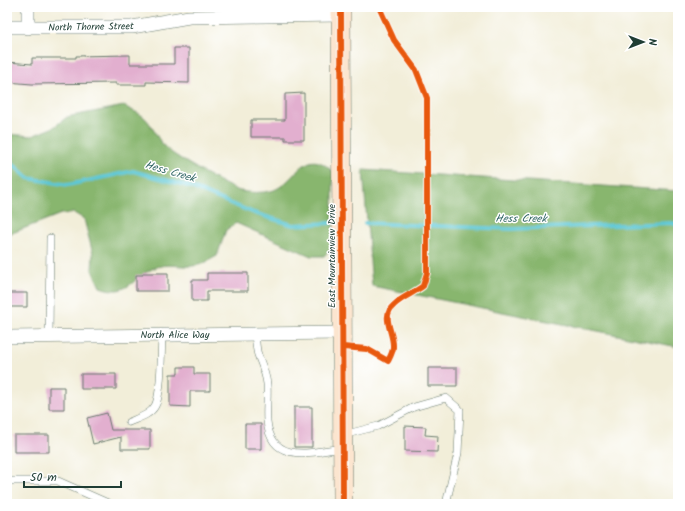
<svg xmlns="http://www.w3.org/2000/svg" width="685" height="511" viewBox="0 0 685 511" font-family="Kalam,sans-serif">
	<style>
		.forest { fill: #88b66e; stroke: #547a51 }
		.lines { fill: none; stroke-linecap: round; stroke-linejoin: round }
		.stream { stroke: #5cc7d6; stroke-width: 4 }
		.building { fill: #e2afcf }
		.service-casing { stroke: #697b6e; stroke-width: 8 }
		.minor-casing { stroke: #697b6e; stroke-width: 14 }
		.secondary-casing { stroke: #697b6e; stroke-width: 20 }
		.service { stroke: #fff; stroke-width: 7 }
		.minor { stroke: #fff; stroke-width: 13 }
		.secondary { stroke: #fce5cf; stroke-width: 19 }
		.cycleway-casing { stroke: #fff; stroke-width: 8 }
		.cycleway { stroke: #e8590c; stroke-width: 6 }
		.labels { text-anchor: middle; dominant-baseline: central; stroke-width: 3; stroke-linejoin: round; paint-order: stroke }
		.street-label { font-size: 10px; fill: #1f3d34; stroke: #fff }
		.water-label { font-size: 11px; font-style: italic; fill: #316665; stroke: #fff }
	</style>
	<rect width="100%" height="100%" fill="#fff"/>
	<filter id="ink" filterUnits="userSpaceOnUse"><feTurbulence type="fractalNoise" baseFrequency=".025" numOctaves="2"/><feDisplacementMap in="SourceGraphic" scale="8" xChannelSelector="R" yChannelSelector="G"/><feConvolveMatrix kernelMatrix="1 2 1 2 8 2 1 2 1" color-interpolation-filters="sRGB"/></filter>
	<filter id="wash" filterUnits="userSpaceOnUse"><feTurbulence type="fractalNoise" baseFrequency=".012" numOctaves="4" result="noise"/><feDisplacementMap in="SourceGraphic" scale="16" xChannelSelector="R" yChannelSelector="G"/><feGaussianBlur stdDeviation="0.9" result="paint"/><feColorMatrix in="noise" values="0 0 0 0 0 0 0 0 0 0 0 0 0 0 0 0 0 1.4 0 .05"/><feComposite in="paint" operator="in"/></filter>
	<g filter="url(#wash)">
		<rect width="100%" height="100%" fill="#f2eed9"/>
		<path class="forest" d="M124 106C130 110 140 113 145 118 154 127 157 140 166 148 173 156 231 189 240 191 250 193 261 193 271 191 297 184 304 142 333 172V247L324 256H311L236 223 226 230 217 256C211 259 204 264 198 265 184 269 168 261 152 269 130 280 128 297 100 287L92 270 93 254 84 219 74 213 61 214 7 235V134L32 136 54 127 67 117Z
			M363 170 678 191V347L372 286Z"/>
		<g class="lines">
			<path class="stream" d="M7 159 28 178 68 185 133 171 188 186 254 213 293 225 330 223
				M365 223 511 229 672 223 678 225"/>
		</g>
		<g id="blocks">
			<path class="building" d="M174 48H189V83L146 82V85H116V83L32 84 7 82V62L32 64V58H76V56L130 55V64H174Z
				M304 93V140H285V137H251V120H285V94Z
				M143 273H168V291H136V275H143Z
				M207 273H248V291H207V301H192V280H207Z
				M9 293H27V307H9Z
				M178 367H194V374H210V391H190V407L170 406V374H178Z
				M428 368H457V386H428Z
				M81 374H116V389H81Z
				M49 387H64V409H49Z
				M294 407H312V447H294Z
				M107 413 111 430H150V449H121V437L93 444 87 418Z
				M245 424H261V449H245Z
				M405 426 426 427 425 435 438 436 437 452 405 451Z
				M14 435H49V452H14Z"/>
		</g>
	</g>
	<g filter="url(#ink)">
		<use href="#blocks" fill-opacity="0" stroke="#697b6e" stroke-width="1"/>
		<g class="lines">
			<defs>
				<path id="service" d="M255 334C256 341 256 349 258 355 262 365 266 374 267 384 268 396 266 409 267 421 271 465 312 452 342 448
					M49 336 50 238
					M129 422C138 418 150 415 155 406 162 394 161 350 162 335
					M343 435 378 426 414 407 446 398 460 410 458 453 446 504
					M7 481H58L110 504"/>
				<path id="minor" d="M28 7V28
					M7 27H132L189 17 341 15
					M7 337 343 333"/>
				<path id="secondary" d="M341 7 343 504"/>
			</defs>
			<use href="#service" class="service-casing"/>
			<use href="#minor" class="minor-casing"/>
			<use href="#secondary" class="secondary-casing"/>
			<use href="#service" class="service"/>
			<use href="#minor" class="minor"/>
			<use href="#secondary" class="secondary"/>
			<defs>
				<path id="cycleway" d="M341 7 343 504
					M343 347 367 349 388 361C390 357 393 352 393 347 394 332 380 317 394 305 402 297 414 293 423 286L427 273V98L416 70 394 40 379 7"/>
			</defs>
			<use href="#cycleway" class="cycleway-casing"/>
			<use href="#cycleway" class="cycleway"/>
		</g>
	</g>
	<g class="labels">
		<g class="street-label">
			<text transform="translate(91 27) rotate(-1)">North Thorne Street</text>
			<text transform="translate(332 256) rotate(-90)">East Mountainview Drive</text>
			<text x="175" y="335">North Alice Way</text>
		</g>
		<g class="water-label">
			<text transform="translate(170 172) rotate(16)">Hess Creek</text>
			<text x="521" y="219">Hess Creek</text>
		</g>
	</g>
	<rect width="685" height="511" fill="none" stroke="#fff" stroke-width="24"/>
	<g transform="translate(643 42) rotate(90)" stroke="#ffffff" stroke-width="3" paint-order="stroke">
	<path d="M0-3L7 15L0 10L-7 15Z" fill="#1f3d34"/>
	<text y="-6" font-size="11" font-weight="bold" text-anchor="middle" fill="#1f3d34">N</text>
	</g>
	<path d="M24 481v6h97v-6" fill="none" stroke="#1f3d34" stroke-width="2"/>
	<text x="30" y="481" font-size="12" fill="#1f3d34" stroke="#ffffff" stroke-width="3" paint-order="stroke">50 m</text>
</svg>
